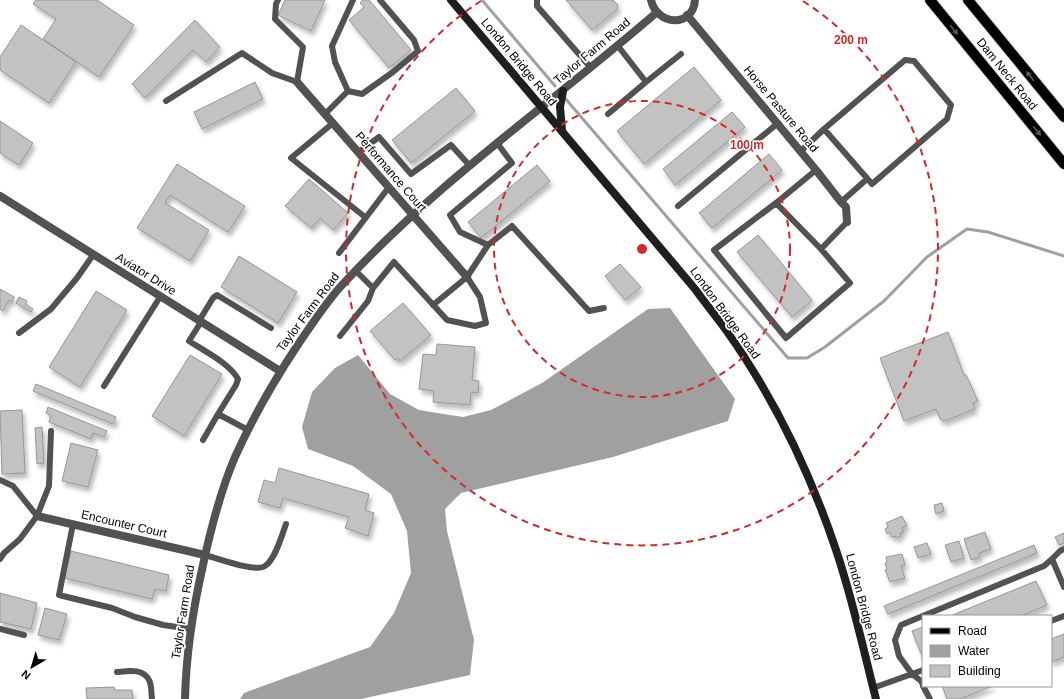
<svg xmlns="http://www.w3.org/2000/svg" width="1064" height="699" viewBox="0 0 1064 699" font-family="Arial,sans-serif">
	<style>
		.water { fill: #a0a0a0 }
		.lines { fill: none; stroke-linecap: round; stroke-linejoin: round }
		.stream { stroke: #a0a0a0; stroke-width: 3 }
		.building { fill: #c2c2c2; stroke: #969696; filter: url(#shadow) }
		.primary-casing { stroke: #dbdbdb; stroke-width: 12 }
		.lane { stroke: #525252; stroke-width: 6 }
		.street { stroke: #525252; stroke-width: 8 }
		.secondary { stroke: #1f1f1f; stroke-width: 8 }
		.primary { stroke: #000; stroke-width: 10 }
		.oneway { fill: #595959 }
		.ring { fill: none; stroke: #d62828; stroke-width: 2; stroke-dasharray: 7 5 }
		.labels { text-anchor: middle; dominant-baseline: central; stroke-width: 3.5; stroke-linejoin: round; paint-order: stroke }
		.street-label { font-size: 12px; fill: #000; stroke: #fff }
		.centre { fill: #d62828; stroke: #fff; stroke-width: 2 }
		.ring-label { font-size: 12px; text-anchor: middle; font-weight: bold; fill: #d62828; stroke: #fff; stroke-width: 3.5; stroke-linejoin: round; paint-order: stroke }
	</style>
	<defs>
		<filter id="shadow"><feDropShadow dx="2.5" dy="4.5" stdDeviation="2" flood-color="#0004"/></filter>
	</defs>
	<rect width="100%" height="100%" fill="#fff"/>
	<path class="water" d="M670 308 735 399 728 421 613 457 461 493 445 509 447 531 474 640 470 675 361 699H240L244 693 370 647 394 613 411 573 407 531 391 494 353 466 308 449 302 427 312 392 335 368 358 355 390 394 419 410 463 417 491 410 542 383 648 309Z"/>
	<g class="lines">
		<path class="stream" d="M482 0 555 86
			M564 97 788 358H807L825 347 884 301 927 257 967 229 988 232 1064 256"/>
	</g>
	<path class="building" d="M36 0H97L134 25 99 77 43 39 56 19 33 4Z
		M285 0H325L311 31 278 15Z
		M363 0H369L411 50 389 68 349 20 364 7 360 3Z
		M566 0H613L618 5 617 9 592 30Z
		M195 20 220 47 206 62 193 50 145 98 132 84Z
		M21 25 76 62 49 103 0 70V57Z
		M694 67 721 100 644 164 617 131Z
		M255 82 263 99 202 129 194 112Z
		M456 88 475 111 411 163 392 140Z
		M732 112 745 127 675 185 663 169Z
		M0 121 33 143 19 165 0 153Z
		M769 154 782 170 712 228 699 213Z
		M177 164 245 206 228 232 170 195 165 203 209 230 190 261 137 228Z
		M537 165 550 181 481 238 468 222Z
		M309 179 348 213 333 230 320 218 311 228 285 206Z
		M758 235 812 300 792 317 737 252Z
		M239 256 297 292 278 323 221 287Z
		M620 264 641 287 625 300 605 276Z
		M0 289 14 297 12 302 9 300 3 311 0 309Z
		M96 291 127 310 80 387 49 367Z
		M19 297 27 301 25 304 33 309 31 312 16 303Z
		M403 303 431 335 400 361 398 358 395 360 370 331Z
		M948 332 964 375H966L978 401 973 403 975 409 945 421 940 419 936 409 904 421 880 358Z
		M437 344 475 347 472 380 479 381 478 393 471 392 470 405 433 402 434 391 419 389 423 354 436 355Z
		M190 355 222 374 184 436 152 416Z
		M36 384 116 417 113 424 33 391Z
		M48 407 107 431 104 437 93 433 91 439 49 422 51 416 46 413Z
		M22 410 25 473 2 474 0 411Z
		M42 427 44 463 37 464 35 428Z
		M71 443 98 450 88 487 62 481Z
		M279 468 369 494 365 510 374 513 368 536 345 528 349 517 283 498 280 508 258 502 264 480 275 483Z
		M942 503 944 511 936 514 934 505Z
		M902 516 907 526 902 528 904 532 900 533 901 536 896 538 895 536 892 537 890 532 887 534 885 529 888 527 886 523Z
		M985 532 991 549 979 553 980 557 971 560 964 539Z
		M1064 533V543L1059 545 1055 537Z
		M959 541 964 558 951 562 945 545Z
		M927 543 931 554 918 558 914 547Z
		M1034 545 1037 553 888 614 884 606Z
		M71 551 169 575 166 591 155 589 152 599 64 578Z
		M902 554 905 565 901 566 905 578 890 582 885 570H887L885 563H887L886 557Z
		M1036 581 1047 605 1021 616H950Z
		M0 593 37 603 31 629 0 622Z
		M45 608 67 614 59 640 38 635Z
		M923 627V656H922L912 631Z
		M1064 634V657L1051 662V639Z
		M942 686H993L960 699H947Z
		M114 687 115 690H132L133 699H87L86 688Z"/>
	<g class="lines">
		<defs>
			<path id="primary" d="M930 0 1064 164
				M968 0 1064 117"/>
		</defs>
		<use href="#primary" class="primary-casing"/>
		<path class="lane" d="M537 0V6L591 68
			M646 82 681 54
			M348 91 362 94 393 72 418 51 414 40 380 0
			M348 91 335 62 332 46 353 0
			M166 101 242 53 272 73 297 82 303 47 275 19 276 4 278 0
			M325 114 348 91
			M608 114 646 82 618 46
			M333 123 291 158 365 217
			M801 151 824 129 872 184 947 119 951 105 914 61 905 60 824 129
			M359 152 379 137 411 174 451 145 470 166
			M816 170 776 203 714 250 786 338 850 283 821 249 847 222
			M841 202 867 179
			M776 203 821 249
			M678 206 778 123
			M488 245 460 232 450 215 512 163 497 143
			M339 253 389 187
			M356 271 373 288 394 262 447 320 475 326 486 323 480 297 467 277
			M433 305 467 277 488 245 512 226 589 311 604 308
			M199 321 213 298 217 295 271 328
			M201 322 189 341C204 351 229 363 238 379L236 385 218 414 248 430
			M19 333 51 309 77 278 93 255
			M340 336 368 301 373 288
			M104 386 160 297
			M203 440 218 414
			M0 480 13 486 37 516
			M73 524 59 595 112 608 135 617 163 625 191 629
			M1064 549 1060 551 1052 559 1064 587
			M205 555C217 558 256 573 265 566 275 560 282 535 286 524
			M0 559 4 553 20 539 37 516 49 486 51 431
			M1051 621 1064 616
			M0 629 24 635
			M117 672C128 671 143 668 149 680 152 685 151 693 152 699
			M923 685 921 681 912 674 899 656 895 640 901 625 1044 566 1052 559
			M923 686 930 699
			M873 688 923 670"/>
		<path class="street" d="M651 0C657 26 693 28 695 0
			M687 15 816 170 841 202 846 207 847 222
			M297 82 467 277
			M0 196 280 371
			M37 516 205 555
			M185 699C186 654 193 609 203 565 211 528 220 492 235 457 253 417 275 379 299 343 313 323 326 302 343 284 437 182 552 103 656 13"/>
		<path class="secondary" d="M451 0 695 289C705 303 716 316 726 330 773 396 809 470 835 547 852 596 863 648 876 699
			M562 130 560 107 563 91"/>
		<use href="#primary" class="primary"/>
	</g>
	<defs><path id="oneway-solid" d="M-6-.8H1V-3.2L6.5 0L1 3.2V.8H-6Z"/></defs>
	<g class="oneway">
		<use href="#oneway-solid" transform="translate(954 30) rotate(51)"/>
		<use href="#oneway-solid" transform="translate(1030 76) rotate(-129)"/>
		<use href="#oneway-solid" transform="translate(1037 131) rotate(51)"/>
	</g>
	<g class="ring">
		<circle cx="642" cy="249" r="148"/>
		<path d="M803 1A296 296 0 1 1 481 1"/>
	</g>
	<g class="labels">
		<g class="street-label">
			<text transform="translate(592 51) rotate(-40)">Taylor Farm Road</text>
			<text transform="translate(519 62) rotate(50)">London Bridge Road</text>
			<text transform="translate(1007 74) rotate(51)">Dam Neck Road</text>
			<text transform="translate(781 109) rotate(50)">Horse Pasture Road</text>
			<text transform="translate(391 172) rotate(49)">Performance Court</text>
			<text transform="translate(146 274) rotate(32)">Aviator Drive</text>
			<text transform="translate(308 312) rotate(-53)">Taylor Farm Road</text>
			<text transform="translate(725 313) rotate(54)">London Bridge Road</text>
			<text transform="translate(124 524) rotate(13)">Encounter Court</text>
			<text transform="translate(864 607) rotate(75)">London Bridge Road</text>
			<text transform="translate(183 612) rotate(-81)">Taylor Farm Road</text>
		</g>
	</g>
	<circle cx="642" cy="249" r="6" class="centre"/>
	<g class="ring-label">
		<text x="851" y="44">200 m</text>
		<text x="747" y="149">100 m</text>
	</g>
	<rect x="922" y="615" width="130" height="72" fill="#ffffff" stroke="#999999"/>
	<rect x="930" y="628" width="20" height="6" fill="#000000" stroke="#999999"/>
	<text x="958" y="635" font-size="12" fill="#000000">Road</text>
	<rect x="930" y="645" width="20" height="12" fill="#a0a0a0" stroke="#999999"/>
	<text x="958" y="655" font-size="12" fill="#000000">Water</text>
	<rect x="930" y="665" width="20" height="12" fill="#c2c2c2" stroke="#999999"/>
	<text x="958" y="675" font-size="12" fill="#000000">Building</text>
	<g transform="translate(32 667) rotate(218)" stroke="#ffffff" stroke-width="3" paint-order="stroke">
	<path d="M0-3L7 15L0 10L-7 15Z" fill="#000000"/>
	<text y="-6" font-size="11" font-weight="bold" text-anchor="middle" fill="#000000">N</text>
	</g>
</svg>
